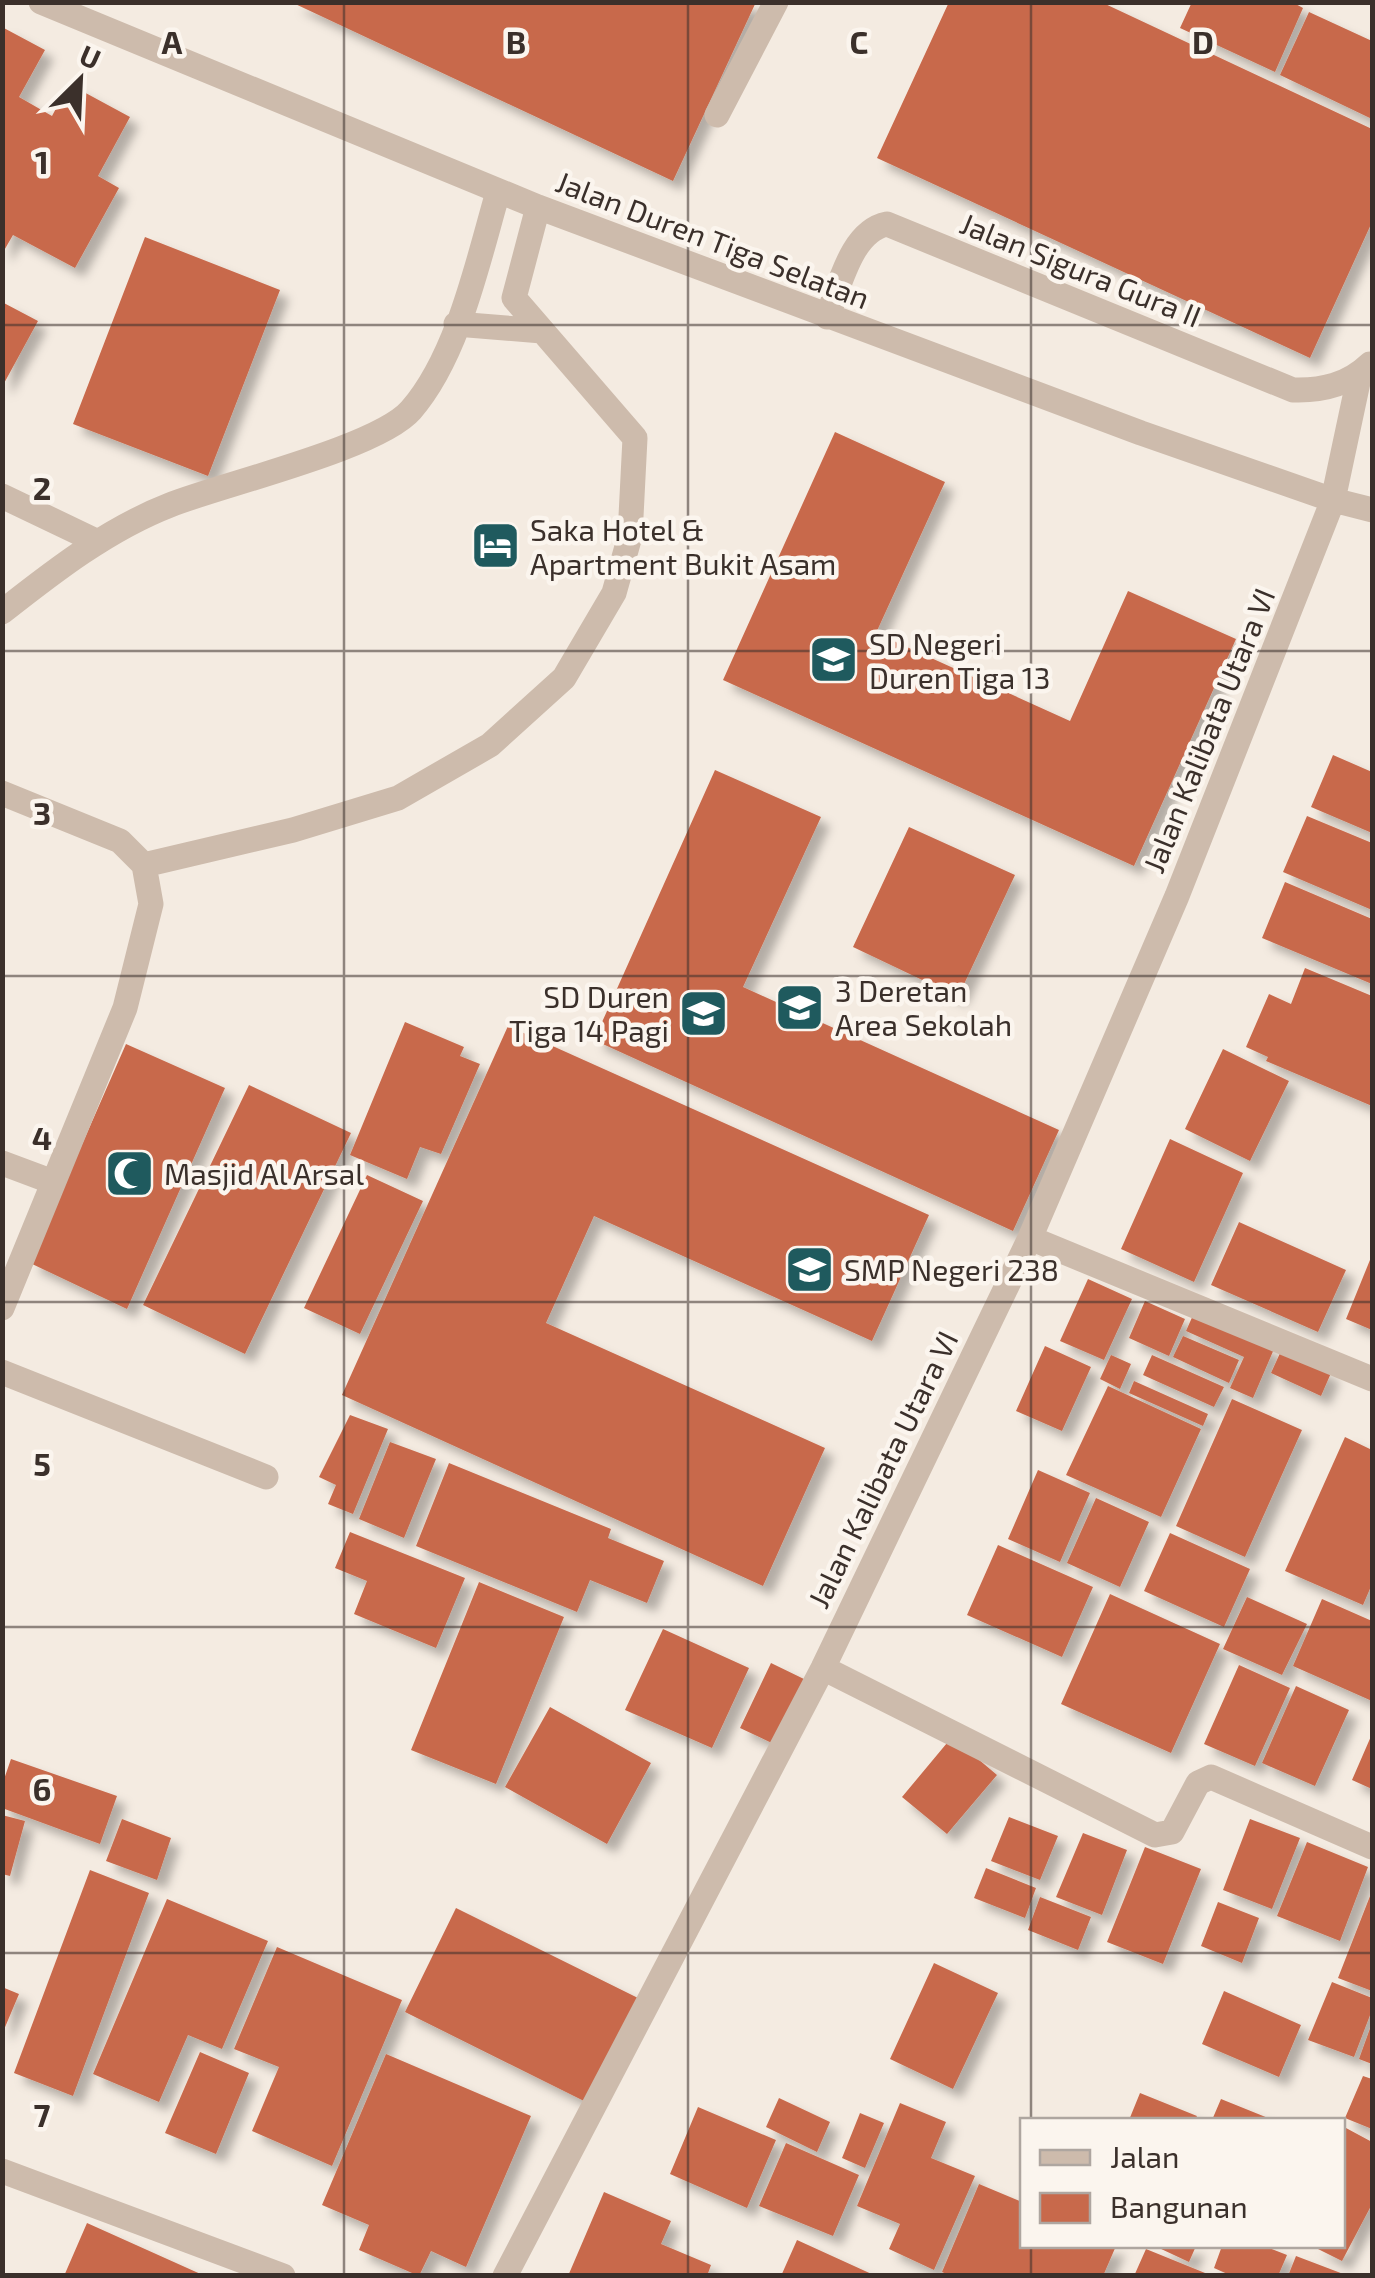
<svg xmlns="http://www.w3.org/2000/svg" width="1375" height="2278" viewBox="0 0 1375 2278" font-family="'Exo 2',sans-serif">
	<style>
		.building { fill: #c8694b; filter: url(#shadow) }
		.lines { fill: none; stroke-linecap: round; stroke-linejoin: round }
		.minor { stroke: #cdbbac; stroke-width: 25 }
		.grid { fill: none; stroke: #3b302b; stroke-width: 2.5; stroke-opacity: 0.55 }
		.labels { text-anchor: middle; dominant-baseline: central; stroke-width: 9; stroke-linejoin: round; paint-order: stroke }
		.street-label { font-size: 30px; fill: #3b302b; stroke: #fbf5ee }
		.poi-label { font-size: 30px; fill: #3b302b; stroke: #fbf5ee; text-anchor: start }
		.grid-label { font-size: 32px; text-anchor: middle; font-weight: bold; fill: #3b302b; stroke: #fbf5ee; stroke-width: 9; stroke-linejoin: round; paint-order: stroke }
	</style>
	<defs>
		<filter id="shadow"><feDropShadow dx="9" dy="9" stdDeviation="5" flood-color="#0004"/></filter>
	</defs>
	<rect width="100%" height="100%" fill="#f4ebe1"/>
	<path class="building" d="M291 2H756L673 181Z
		M949 2H1101L1372 129V222L1310 358 877 158Z
		M1192 2H1292L1303 8 1275 72 1180 28Z
		M1309 12 1372 41V119L1280 75Z
		M2 27 45 50 19 97 52 116 69 84 130 117 98 176 119 188 75 268 13 235 2 254Z
		M145 237 280 290 208 476 73 424Z
		M2 302 38 321 2 387Z
		M835 432 945 482 876 633 1070 721 1128 591 1236 639 1134 866 723 680Z
		M1333 755 1372 772V833L1311 807Z
		M715 770 821 817 743 987 1059 1130 1013 1231 594 1040Z
		M1307 816 1372 843V910L1283 872Z
		M909 827 1015 875 958 997 853 947Z
		M1285 882 1372 919V984L1262 938Z
		M1305 968 1372 996V1106L1266 1061 1268 1057 1246 1047 1269 994 1291 1004Z
		M405 1022 464 1047 460 1056 480 1064 441 1154 420 1147 407 1179 350 1155Z
		M508 1026 929 1215 872 1341 594 1216 546 1323 825 1448 763 1586 342 1395Z
		M126 1044 225 1088 127 1309 30 1263Z
		M1223 1049 1289 1081 1250 1161 1185 1129Z
		M249 1085 351 1133 245 1354 143 1305Z
		M1170 1139 1243 1173 1194 1282 1121 1249Z
		M367 1175 423 1201 360 1334 304 1308Z
		M1239 1222 1346 1270 1318 1332 1211 1285Z
		M1372 1255V1330L1346 1319Z
		M1088 1279 1132 1299 1104 1360 1060 1341Z
		M1145 1301 1185 1319 1169 1356 1129 1338Z
		M1194 1313 1274 1349 1253 1398 1230 1388 1244 1357 1186 1331Z
		M1183 1336 1239 1360 1229 1383 1173 1357Z
		M1045 1346 1091 1367 1062 1431 1016 1411Z
		M1281 1351 1331 1373 1321 1396 1271 1373Z
		M1111 1355 1131 1364 1120 1389 1100 1379Z
		M1152 1355 1224 1387 1214 1407 1143 1375Z
		M1134 1381 1208 1414 1203 1426 1129 1393Z
		M1108 1386 1201 1429 1161 1517 1066 1475Z
		M1232 1399 1302 1430 1245 1557 1176 1526Z
		M350 1415 388 1429 353 1514 328 1504 336 1485 319 1477Z
		M1345 1437 1372 1450V1584L1363 1605 1285 1571Z
		M390 1442 436 1459 404 1538 359 1519Z
		M449 1463 611 1529 608 1538 664 1561 647 1603 590 1580 577 1612 416 1546Z
		M1038 1470 1090 1493 1060 1562 1008 1539Z
		M1096 1498 1149 1522 1120 1587 1067 1563Z
		M350 1532 465 1578 436 1648 354 1614 367 1581 335 1568Z
		M1170 1533 1250 1569 1224 1627 1144 1591Z
		M998 1545 1093 1587 1062 1657 967 1615Z
		M479 1582 564 1617 496 1784 411 1750Z
		M1110 1594 1220 1644 1171 1753 1061 1704Z
		M1247 1597 1307 1624 1282 1675 1223 1649Z
		M1322 1599 1372 1621V1701L1293 1666Z
		M663 1629 749 1668 712 1748 625 1710Z
		M771 1663 806 1680 774 1744 740 1728Z
		M1239 1665 1290 1688 1255 1766 1204 1744Z
		M1296 1686 1349 1710 1315 1786 1262 1763Z
		M550 1707 651 1763 607 1844 505 1787Z
		M1372 1734V1789L1352 1780Z
		M952 1737 997 1775 947 1834 902 1797Z
		M11 1759 117 1796 100 1844 2 1808V1785Z
		M2 1815 25 1821 10 1876 2 1874Z
		M1009 1817 1058 1836 1040 1880 991 1861Z
		M122 1819 171 1838 157 1880 106 1861Z
		M1250 1819 1300 1838 1272 1909 1223 1890Z
		M1083 1833 1127 1850 1102 1915 1056 1897Z
		M1307 1842 1368 1867 1340 1941 1277 1916Z
		M1145 1847 1201 1869 1163 1964 1107 1942Z
		M986 1868 1036 1888 1025 1918 974 1898Z
		M90 1870 149 1893 73 2096 14 2073Z
		M1372 1891V1991L1338 1978Z
		M1040 1897 1091 1917 1078 1950 1028 1930Z
		M167 1899 268 1941 222 2049 188 2035 159 2102 93 2074Z
		M1218 1902 1259 1918 1242 1963 1201 1946Z
		M456 1908 638 1998 586 2102 405 2012Z
		M277 1947 402 2000 332 2166 252 2131 279 2067 234 2049Z
		M934 1963 998 1993 953 2089 890 2059Z
		M1332 1982 1372 1998V2010L1354 2057 1308 2040Z
		M2 1987 19 1994 3 2032H2Z
		M1224 1991 1301 2025 1279 2077 1202 2044Z
		M1372 2023V2064L1359 2059Z
		M200 2052 249 2073 216 2154 165 2133Z
		M386 2054 531 2116 466 2267 431 2251 419 2276 359 2250 369 2225 322 2205Z
		M1363 2076 1372 2079V2129L1345 2118Z
		M1140 2093 1197 2116 1195 2120H1129Z
		M779 2098 830 2122 817 2152 766 2127Z
		M1221 2099 1273 2120H1212Z
		M900 2103 946 2122 931 2158 975 2176 934 2270 889 2249 900 2224 857 2206Z
		M698 2107 776 2140 747 2208 670 2174Z
		M860 2113 884 2123 865 2168 842 2158Z
		M1346 2128 1372 2142V2204L1342 2261 1312 2246H1342V2134Z
		M786 2143 859 2175 833 2236 759 2206Z
		M979 2184 1022 2202V2246H1116L1103 2276H951L942 2272Z
		M604 2192 671 2221 661 2244 711 2265 707 2276H568Z
		M87 2223 205 2276H64Z
		M797 2240 876 2276H781Z
		M1160 2246H1196L1189 2262 1159 2248Z
		M1222 2246H1264L1287 2255 1278 2276H1232L1214 2268Z
		M1146 2249 1210 2275V2276H1134Z
		M1296 2256 1346 2275V2276H1288Z"/>
	<g class="lines">
		<path class="minor" d="M41 2 538 207 1141 433 1333 500 1372 510
			M717 115 776 2
			M827 317C840 286 851 231 887 224L1293 390C1322 391 1348 385 1370 364
			M456 324 542 331
			M2 496 98 542
			M2 612C54 571 108 529 170 505 223 484 378 448 411 410 458 356 478 261 498 192
			M2 793 120 841 144 865 151 904 125 1008 2 1308
			M144 865 293 830 398 798 490 745 564 678 614 593 630 536 635 438 514 298 538 207
			M2 1163 53 1182
			M1030 1238 1372 1379
			M2 1372 266 1477
			M823 1668 1155 1835 1172 1832 1198 1783 1211 1777 1372 1847
			M2 2171 283 2276
			M505 2276 823 1668 1030 1238 1177 896 1333 500 1360 373"/>
	</g>
	<path class="grid" d="M344 2V2276M688 2V2276M1031 2V2120M2 325H1372M2 651H1372M2 976H1372M2 1302H1372M2 1627H1372M2 1953H1372M1031 2246V2276"/>
	<defs>
		<symbol id="hotel-square" viewBox="-11 -11 22 22"><rect x="-9" y="-9" width="18" height="18" rx="4" fill="#1f5a5e" stroke="#fbf5ee"/><path d="M-6-4.5h1.5V1H6V5H4.5V3h-9V5H-6ZM-4 0a1.8 1.8 0 1 1 3.6 0ZM.5 0V-2.5h3Q6-2.5 6 0Z" fill="#fff"/></symbol>
		<symbol id="school-square" viewBox="-11 -11 22 22"><rect x="-9" y="-9" width="18" height="18" rx="4" fill="#1f5a5e" stroke="#fbf5ee"/><path d="M0-5L7-2L0 1L-7-2ZM-4 1L0 2.5L4 1V4Q0 6-4 4Z" fill="#fff"/></symbol>
		<symbol id="mosque-square" viewBox="-11 -11 22 22"><rect x="-9" y="-9" width="18" height="18" rx="4" fill="#1f5a5e" stroke="#fbf5ee"/><path d="M3.5-4.9A6 6 0 1 0 3.5 4.9A5 5 0 1 1 3.5-4.9Z" fill="#fff"/></symbol>
	</defs>
	<g fill-rule="evenodd">
		<use href="#hotel-square" x="468" y="518" width="55" height="55"/>
		<use href="#school-square" x="806" y="632" width="55" height="55"/>
		<use href="#school-square" x="772" y="980" width="55" height="55"/>
		<use href="#school-square" x="676" y="986" width="55" height="55"/>
		<use href="#mosque-square" x="102" y="1146" width="55" height="55"/>
		<use href="#school-square" x="782" y="1242" width="55" height="55"/>
	</g>
	<g class="labels">
		<g class="street-label">
			<text transform="translate(713 239) rotate(21)">Jalan Duren Tiga Selatan</text>
			<text transform="translate(1081 269) rotate(22)">Jalan Sigura Gura II</text>
			<text transform="translate(1208 730) rotate(-68)">Jalan Kalibata Utara VI</text>
			<text transform="translate(882 1469) rotate(-64)">Jalan Kalibata Utara VI</text>
		</g>
		<g class="poi-label">
			<text x="530" y="529">Saka Hotel &amp;<tspan x="530" dy="34">Apartment Bukit Asam</tspan></text>
			<text x="869" y="643">SD Negeri<tspan x="869" dy="34">Duren Tiga 13</tspan></text>
			<text x="835" y="990">3 Deretan<tspan x="835" dy="34">Area Sekolah</tspan></text>
			<text x="669" y="996" text-anchor="end">SD Duren<tspan x="669" dy="34">Tiga 14 Pagi</tspan></text>
			<text x="164" y="1173">Masjid Al Arsal</text>
			<text x="844" y="1269">SMP Negeri 238</text>
		</g>
	</g>
	<g class="grid-label">
		<text x="172" y="54">A</text>
		<text x="516" y="54">B</text>
		<text x="859" y="54">C</text>
		<text x="1203" y="54">D</text>
		<text x="42" y="174">1</text>
		<text x="42" y="500">2</text>
		<text x="42" y="825">3</text>
		<text x="42" y="1150">4</text>
		<text x="42" y="1476">5</text>
		<text x="42" y="1801">6</text>
		<text x="42" y="2127">7</text>
	</g>
	<rect width="1375" height="2278" fill="none" stroke="#3b302b" stroke-width="10"/>
	<rect x="1020" y="2118" width="325" height="130" fill="#fbf5ee" stroke="#aea6a0" stroke-width="2.5"/>
	<rect x="1040" y="2150" width="50" height="15" fill="#cdbbac" stroke="#aea6a0" stroke-width="2.5"/>
	<text x="1110" y="2168" font-size="30" fill="#3b302b">Jalan</text>
	<rect x="1040" y="2193" width="50" height="30" fill="#c8694b" stroke="#aea6a0" stroke-width="2.5"/>
	<text x="1110" y="2218" font-size="30" fill="#3b302b">Bangunan</text>
	<g transform="translate(80 80) rotate(24)" stroke="#fbf5ee" stroke-width="8" paint-order="stroke">
	<path d="M0-8L18 38L0 25L-18 38Z" fill="#3b302b"/>
	<text y="-15" font-size="28" font-weight="bold" text-anchor="middle" fill="#3b302b">U</text>
	</g>
</svg>
